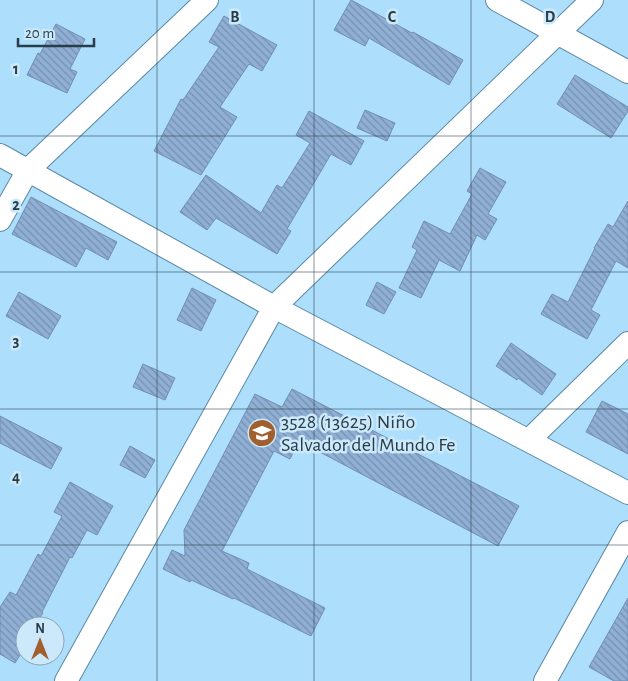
<svg xmlns="http://www.w3.org/2000/svg" width="628" height="681" viewBox="0 0 628 681" font-family="'Alegreya Sans',sans-serif">
	<style>
		.building { fill: url(#building-back-hatch); stroke: #718eb4 }
		.lines { fill: none; stroke-linecap: round; stroke-linejoin: round }
		.street-casing { stroke: #5988a3; stroke-width: 24 }
		.street { stroke: #fff; stroke-width: 22 }
		.grid { fill: none; stroke: #293d49; stroke-width: 1; stroke-opacity: 0.55 }
		.labels { text-anchor: middle; dominant-baseline: central; stroke-width: 5; stroke-linejoin: round; paint-order: stroke }
		.poi-label { font-size: 20px; fill: #293d49; stroke: #cce9fb; text-anchor: start }
		.grid-label { font-size: 16px; text-anchor: middle; font-weight: bold; fill: #293d49; stroke: #cce9fb; stroke-width: 5; stroke-linejoin: round; paint-order: stroke }
	</style>
	<defs>
		<pattern id="building-back-hatch" width="6" height="6" patternUnits="userSpaceOnUse" patternTransform="scale(1.25)"><rect width="6" height="6" fill="#90afd5"/><path d="M-1 5l2 2M0 0l6 6M5-1l2 2" fill="none" stroke="#7690af"/></pattern>
	</defs>
	<rect width="100%" height="100%" fill="#addffd"/>
	<path class="building" d="M351 0 412 33 413 32 463 60 449 85 369 38 365 46 334 30Z
		M224 16 277 45 262 71 249 64 220 107 237 117 201 175 154 151 181 99 183 100 219 47 209 42Z
		M56 24 85 39 70 69 77 72 67 93 27 75 38 53 40 54Z
		M575 75 628 107V111L611 138 557 104Z
		M365 110 395 123 387 141 357 128Z
		M309 111 364 141 351 165 331 154 287 229 291 231 277 254 216 218 207 230 180 212 206 175 261 213 277 185 282 188 310 143 296 135Z
		M480 168 506 182 488 214 497 219 485 240 477 235 460 271 439 260 421 298 399 288 417 250 412 247 424 221 450 234 472 194 467 191Z
		M31 197 117 242 108 260 86 248 76 267 12 234Z
		M628 201V268L616 261 591 310 600 315 587 339 541 314 552 294 568 302 595 248H594L608 224 613 227Z
		M377 282 396 292 384 314 366 305Z
		M192 288 216 300 201 331 177 320Z
		M19 292 61 316 48 339 6 316Z
		M511 343 556 374 542 395 518 378 517 380 496 366Z
		M143 364 175 378 165 400 133 387Z
		M292 389 519 506 498 546 299 441 290 459 274 451 222 551 249 563 247 569 325 608 311 636 234 598 233 599 191 580 190 582 163 569 172 550 185 556 184 530 255 394 282 407Z
		M602 401 628 414V454L586 432Z
		M0 416 62 448 51 469 0 443Z
		M130 446 155 460 145 478 120 465Z
		M70 482 113 506 97 535 87 530 72 558 70 557 42 612 43 613 34 626H25V647L15 663 0 654V607L10 592 16 595 38 554 41 556 62 516 54 512Z
		M628 598V681H614L589 667Z"/>
	<g class="lines">
		<defs>
			<path id="street" d="M497 0 628 72
				M0 155 274 307 628 493
				M0 220 28 170 207 0
				M529 440 628 343
				M66 681 274 307 592 0
				M545 681 628 532"/>
		</defs>
		<use href="#street" class="street-casing"/>
		<use href="#street" class="street"/>
	</g>
	<path class="grid" d="M157 0V681M314 0V681M471 0V681M0 136H628M0 272H628M0 409H628M0 545H628"/>
	<defs>
		<symbol id="school-disc" viewBox="-11 -11 22 22"><circle r="9.5" fill="#a25f2e" stroke="#cce9fb"/><path d="M0-5L7-2L0 1L-7-2ZM-4 1L0 2.5L4 1V4Q0 6-4 4Z" fill="#fff"/></symbol>
	</defs>
	<g fill-rule="evenodd">
		<use href="#school-disc" x="246" y="417" width="32" height="32"/>
	</g>
	<g class="labels">
		<g class="poi-label">
			<text x="281" y="422">3528 (13625) Niño<tspan x="281" dy="23">Salvador del Mundo Fe</tspan></text>
		</g>
	</g>
	<g class="grid-label">
		<text x="235" y="22">B</text>
		<text x="392" y="22">C</text>
		<text x="550" y="22">D</text>
		<text x="16" y="74">1</text>
		<text x="16" y="210">2</text>
		<text x="16" y="346">3</text>
		<text x="16" y="482">4</text>
	</g>
	<g transform="translate(40 641)"><circle r="24" fill="#cce9fb" stroke="#8ba4b4"/>
	<path d="M0-4L9 19L0 12L-9 19Z" fill="#a25f2e"/>
	<text y="-8" font-size="14" font-weight="bold" text-anchor="middle" fill="#293d49">N</text>
	</g>
	<path d="M18 38v8h76v-8" fill="none" stroke="#293d49" stroke-width="2.5"/>
	<text x="25" y="38" font-size="15" fill="#293d49" stroke="#cce9fb" stroke-width="4" paint-order="stroke">20 m</text>
</svg>
